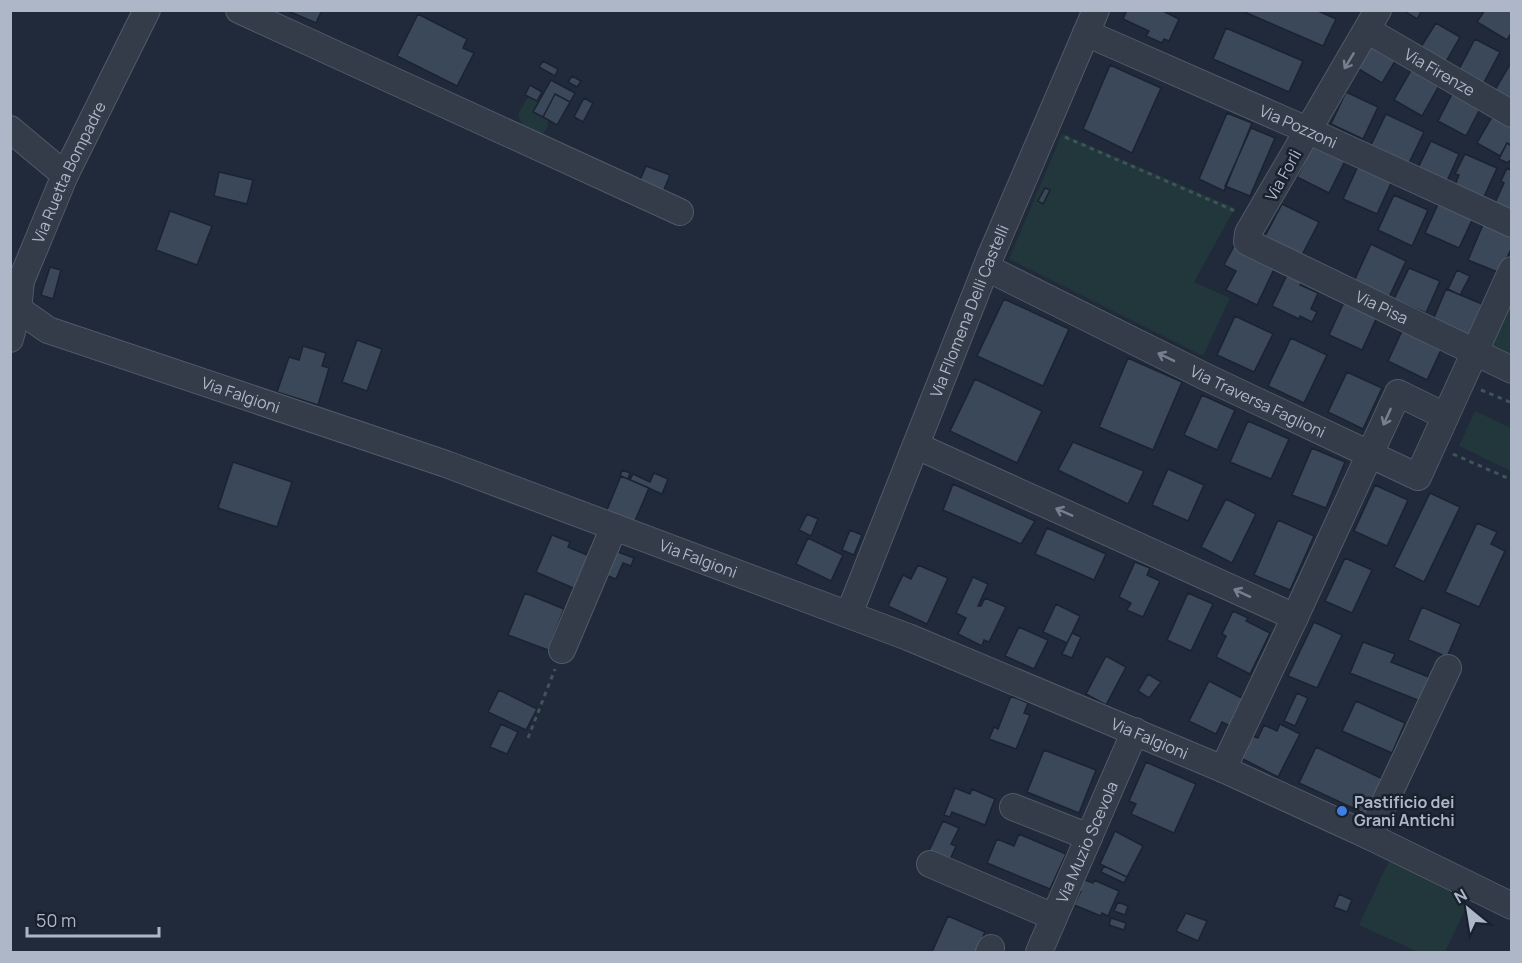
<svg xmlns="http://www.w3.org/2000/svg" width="1522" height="963" viewBox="0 0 1522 963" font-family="Manrope,sans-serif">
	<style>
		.green { fill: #22373b }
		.building { fill: #3b485a; stroke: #1b2331; stroke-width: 1.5 }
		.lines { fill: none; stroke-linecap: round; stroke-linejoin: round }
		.minor-casing { stroke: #515a68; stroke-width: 28 }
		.path { stroke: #3f5458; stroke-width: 3; stroke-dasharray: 4.5 4.5; stroke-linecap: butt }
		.minor { stroke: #343c4a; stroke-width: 26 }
		.oneway { stroke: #77808f }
		.shop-dot { fill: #3f7fe0; stroke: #19212f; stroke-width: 2 }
		.labels { text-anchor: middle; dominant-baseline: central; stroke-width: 5; stroke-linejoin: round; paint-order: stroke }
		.street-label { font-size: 16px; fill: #aeb7c7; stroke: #19212f }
		.poi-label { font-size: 16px; font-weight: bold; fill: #aeb7c7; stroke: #19212f; text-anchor: start }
	</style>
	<rect width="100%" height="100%" fill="#202a3a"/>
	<path class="green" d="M530 96 544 98C547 112 554 129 538 136L523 126 518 115 526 100Z
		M1062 134 1235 208 1194 282 1230 298 1203 356 1009 259Z
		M1511 283V368L1480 354Z
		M1475 411 1511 428V471L1459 446Z
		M1390 859 1471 897 1445 952H1418L1359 925Z"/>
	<path class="building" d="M286 10H322L316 23Z
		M1127 10H1161L1179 19 1169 41 1164 39 1162 43 1146 36 1149 31 1123 19Z
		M1240 10H1316L1336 19 1323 46Z
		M1403 10H1422L1417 19Z
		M1485 10H1512V32L1507 40 1477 22Z
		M418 14 467 39 463 48 474 53 457 86 397 56Z
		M1436 23 1460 37 1444 65 1419 50Z
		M1226 28 1303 61 1289 92 1213 59Z
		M1475 39 1500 52 1482 86 1457 73Z
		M1372 43 1397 58 1382 83 1357 68Z
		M543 61 558 69 555 76 539 67Z
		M1512 61V104L1493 93Z
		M1110 65 1161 88 1132 153 1083 129Z
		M1413 67 1441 82 1422 116 1394 100Z
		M572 76 581 81 577 87 568 82Z
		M551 80 575 93 570 102 555 94 543 117 533 112Z
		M530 85 542 92 537 101 525 95Z
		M1346 92 1378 107 1363 139 1331 124Z
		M1453 92 1481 107 1466 136 1438 121Z
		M555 94 570 102 557 125 543 117Z
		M584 98 593 103 583 122 574 117Z
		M1227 113 1252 123 1224 191 1199 179Z
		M1386 114 1424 132 1408 165 1370 147Z
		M1492 117 1512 127V146L1507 143 1500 156 1477 143Z
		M1251 128 1275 138 1250 196 1225 186Z
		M1431 141 1459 154 1447 181 1418 168Z
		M1507 143 1512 146V162L1509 161 1508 163 1499 159Z
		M1313 145 1345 161 1329 193 1297 177Z
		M1465 154 1497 168 1483 199 1455 185 1459 175 1455 174Z
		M646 166 670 175 660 199 636 190Z
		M1358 166 1392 181 1377 214 1343 199Z
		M1507 168 1512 171V213L1494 205 1504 183 1501 181Z
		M219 172 253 180 247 204 214 196Z
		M1045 188 1050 190 1043 204 1038 201Z
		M1394 195 1428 210 1412 246 1378 230Z
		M1439 202 1473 218 1459 248 1425 233Z
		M1282 204 1319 222 1302 255 1265 236Z
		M170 211 212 226 197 265 156 250Z
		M1484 222 1512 234V247L1500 273 1468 260Z
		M1371 244 1406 261 1389 297 1354 281Z
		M1234 246 1276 265 1257 305 1226 290 1236 271 1224 265Z
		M50 267 61 270 53 299 41 295Z
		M1409 268 1440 281 1426 313 1394 299Z
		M1457 270 1470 276 1460 295 1448 289Z
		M1288 273 1303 280 1300 285 1318 293 1311 309 1317 312 1312 322 1300 316 1299 319 1272 306Z
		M1446 289 1482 304 1469 335 1433 320Z
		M1004 299 1069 329 1043 386 977 356Z
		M1344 302 1377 317 1362 350 1329 335Z
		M1235 316 1273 334 1254 372 1217 355Z
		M1402 331 1441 350 1427 380 1388 361Z
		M1291 338 1327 355 1304 403 1268 386Z
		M357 340 382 349 367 391 342 382Z
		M303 346 326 353 322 366 329 368 318 405 277 392 289 357 299 360Z
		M1128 358 1182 382 1153 450 1099 427Z
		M1347 372 1382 388 1363 429 1328 412Z
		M975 379 1042 411 1017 463 950 431Z
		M1202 395 1235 410 1217 450 1184 435Z
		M1248 421 1289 439 1271 479 1230 462Z
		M1073 442 1144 471 1128 504 1058 470Z
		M1312 448 1345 462 1326 508 1292 495Z
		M233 462 292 482 277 527 218 508Z
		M1168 469 1204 485 1188 521 1152 505Z
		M622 470 630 473 628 479 620 476Z
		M654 473 668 479 662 494 630 480 633 474 650 482Z
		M621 476 649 488 634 523 606 512Z
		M953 484 1035 521 1021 544 943 510Z
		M1375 485 1408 500 1387 546 1354 531Z
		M1430 493 1460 507 1424 582 1394 567Z
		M1226 499 1256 514 1232 563 1201 547Z
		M807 514 818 519 811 536 799 530Z
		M1278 520 1314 536 1290 590 1254 575Z
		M1477 523 1497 532 1491 544 1505 551 1479 607 1445 592Z
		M1047 528 1106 554 1094 580 1035 554Z
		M850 530 862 535 854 555 842 550Z
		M552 535 570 542 568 547 592 557 578 590 536 572Z
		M808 538 843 555 831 581 796 564Z
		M610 549 634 558 631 566 623 563 616 579 600 573Z
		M1345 558 1372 570 1352 613 1325 601Z
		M1135 562 1150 568 1147 575 1160 581 1143 617 1127 610 1131 603 1119 597Z
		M918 565 948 578 927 624 888 606 903 575 911 579Z
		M973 577 988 584 978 606H981L985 598 1006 607 989 642 984 640 982 646 958 634 966 618 956 613Z
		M525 593 564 609 548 650 508 635Z
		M1188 593 1213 604 1191 651 1167 640Z
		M1056 604 1080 616 1067 643 1043 632Z
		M1422 607 1461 624 1447 657 1408 640Z
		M1233 611 1248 618 1246 621 1270 633 1250 674 1216 657 1226 636 1222 634Z
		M1314 622 1342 635 1317 688 1288 676Z
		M1019 627 1048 640 1034 669 1005 656Z
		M1072 633 1081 637 1072 658 1062 654Z
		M1363 642 1395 654 1391 662 1429 677 1420 701 1350 673Z
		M1106 656 1126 667 1106 705 1086 694Z
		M1148 674 1161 682 1149 698 1138 691Z
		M1209 681 1244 699 1230 726 1222 722 1216 734 1189 721Z
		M499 690 537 709 526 730 488 712Z
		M1297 693 1308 698 1295 726 1284 721Z
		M1011 696 1028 703 1024 713 1030 715 1016 749 989 739 994 727 998 729Z
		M1356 701 1405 723 1392 753 1342 731Z
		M501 724 518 732 507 754 490 747Z
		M1280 724 1300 734 1278 777 1239 757 1250 735 1258 738 1264 725 1277 731Z
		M1316 747 1387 781 1370 816 1299 783Z
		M1044 750 1096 770 1079 813 1027 792Z
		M1146 762 1196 784 1174 833 1131 814 1136 804 1129 801Z
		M955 788 970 794 972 789 995 799 985 825 952 812 950 817 944 815Z
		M943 821 959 828 951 844 956 846 949 862 928 853Z
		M1115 831 1143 846 1127 877 1100 864Z
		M1019 834 1066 854 1050 889 987 863 997 839 1014 846Z
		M1104 866 1127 877 1124 883 1101 872Z
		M1082 879 1093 883 1094 880 1119 891 1108 916 1102 913 1101 916 1074 905 1081 891 1077 889Z
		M1339 894 1352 900 1347 912 1334 907Z
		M1118 902 1128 906 1125 915 1114 911Z
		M1186 913 1207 921 1198 941 1176 931Z
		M948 916 985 932 976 952H932Z
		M1111 918 1126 923 1124 930 1109 925Z"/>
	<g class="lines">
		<defs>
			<g id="minor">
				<path d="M239 10 680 212"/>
				<path id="s1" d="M1378 10 1248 233 1247 242 1512 370"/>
				<path id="s2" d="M1367 30 1512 114"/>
				<path id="s3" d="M1086 33 1307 130 1512 224"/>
				<path d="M10 129 65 175"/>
				<path id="s4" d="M987 268 1206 377 1418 477 1512 270"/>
				<path id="s5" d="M18 309 48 330 446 464 908 637 1223 769 1369 836 1512 906"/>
				<path id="s6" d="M10 339 18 309 21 281 65 175 147 10"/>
				<path d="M917 446 1295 617"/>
				<path id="s7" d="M849 614 991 255 1096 10"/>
				<path d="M562 650 614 527"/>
				<path d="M1223 769 1295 617 1398 393 1445 416"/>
				<path d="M1013 807 1089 837"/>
				<path d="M1369 836 1448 668"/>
				<path d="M930 864 1054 917"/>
				<path d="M989 952 991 948"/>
				<path id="s8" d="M1039 952 1135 731"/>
			</g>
		</defs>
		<use href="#minor" class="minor-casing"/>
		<path class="path" d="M1065 137 1235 211
			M1481 390 1512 403
			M1453 454 1512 480
			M528 738 555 669"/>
		<use href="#minor" class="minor"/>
	</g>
	<defs><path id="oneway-shaft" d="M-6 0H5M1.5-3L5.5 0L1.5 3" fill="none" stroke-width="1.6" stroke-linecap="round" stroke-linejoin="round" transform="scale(1.5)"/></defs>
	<g class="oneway">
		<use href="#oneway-shaft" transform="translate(1349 61) rotate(121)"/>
		<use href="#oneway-shaft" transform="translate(1166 357) rotate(-154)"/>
		<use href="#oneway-shaft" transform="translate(1387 417) rotate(114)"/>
		<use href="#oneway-shaft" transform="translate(1064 512) rotate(-156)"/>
		<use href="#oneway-shaft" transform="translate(1242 593) rotate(-155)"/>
	</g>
	<circle class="shop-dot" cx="1342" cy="811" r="6"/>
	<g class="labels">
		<g class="street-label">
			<text stroke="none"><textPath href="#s2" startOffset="84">Via Firenze</textPath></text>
			<text stroke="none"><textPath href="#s3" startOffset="232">Via Pozzoni</textPath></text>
			<text stroke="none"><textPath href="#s6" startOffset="178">Via Ruetta Bompadre</textPath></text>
			<text transform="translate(1283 175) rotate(-61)">Via Forlì</text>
			<text stroke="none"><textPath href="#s1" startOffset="417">Via Pisa</textPath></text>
			<text stroke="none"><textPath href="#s7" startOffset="326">Via FIlomena Delli Castelli</textPath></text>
			<text stroke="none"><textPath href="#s5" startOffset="240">Via Falgioni</textPath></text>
			<text stroke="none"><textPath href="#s4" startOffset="302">Via Traversa Faglioni</textPath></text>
			<text stroke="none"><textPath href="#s5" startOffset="726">Via Falgioni</textPath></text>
			<text stroke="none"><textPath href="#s5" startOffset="1212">Via Falgioni</textPath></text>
			<text stroke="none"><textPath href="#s8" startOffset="120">Via Muzio Scevola</textPath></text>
		</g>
		<g class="poi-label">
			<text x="1354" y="802">Pastificio dei<tspan x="1354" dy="18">Grani Antichi</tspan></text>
		</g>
	</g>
	<rect width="1522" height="963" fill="none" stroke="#aeb7c7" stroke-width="24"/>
	<g transform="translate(1468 909) rotate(330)" stroke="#19212f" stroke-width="4.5" paint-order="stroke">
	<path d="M0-4.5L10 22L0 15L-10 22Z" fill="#aeb7c7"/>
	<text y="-9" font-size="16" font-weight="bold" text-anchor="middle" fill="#aeb7c7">N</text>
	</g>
	<path d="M27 927v9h132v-9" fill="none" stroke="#aeb7c7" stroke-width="3"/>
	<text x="36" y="927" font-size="18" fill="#aeb7c7" stroke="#19212f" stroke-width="4.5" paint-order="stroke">50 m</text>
</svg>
